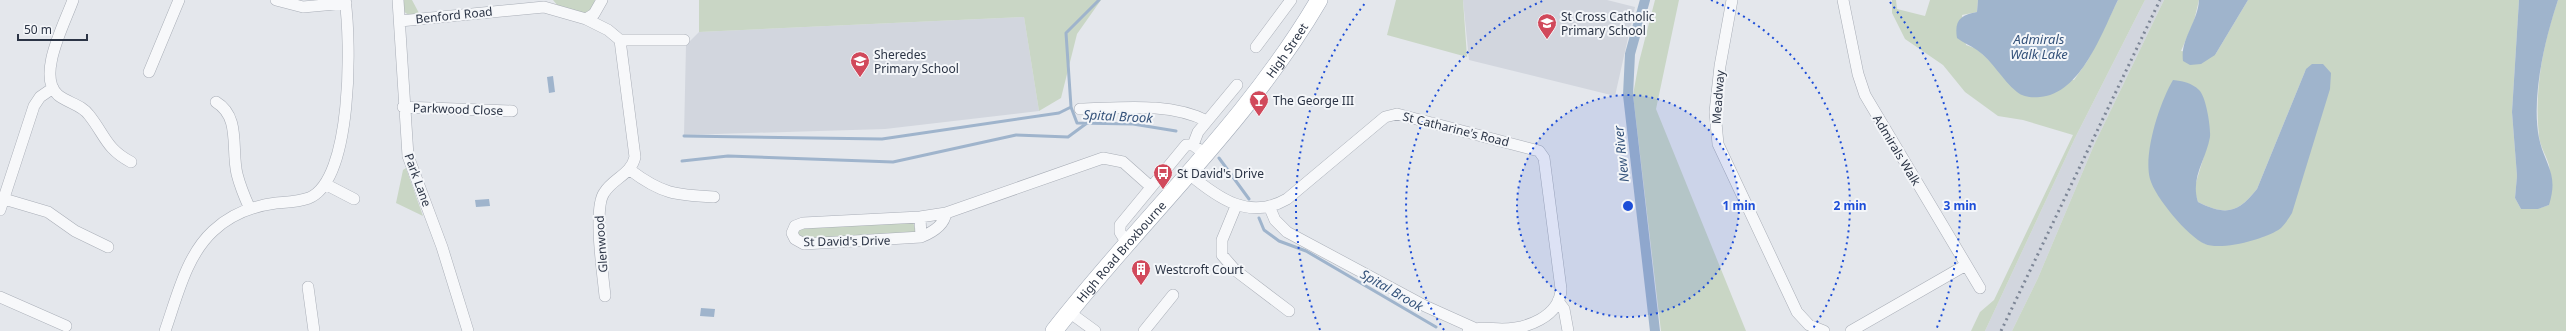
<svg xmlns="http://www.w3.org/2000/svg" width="2566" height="331" viewBox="0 0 2566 331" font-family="'Noto Sans',sans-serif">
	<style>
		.built { fill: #d2d6de }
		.green { fill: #c9d6c5; fill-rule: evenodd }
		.water { fill: #9fb4cc }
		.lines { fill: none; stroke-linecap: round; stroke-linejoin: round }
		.stream { stroke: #9fb4cc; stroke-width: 3 }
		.canal { stroke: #9fb4cc; stroke-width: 10 }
		.minor-casing { stroke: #a9aeb7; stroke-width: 12 }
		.primary-casing { stroke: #a3abb8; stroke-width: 18 }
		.minor { stroke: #f7f8fa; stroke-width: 11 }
		.primary { stroke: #fff; stroke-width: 17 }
		.rail { stroke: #7d8696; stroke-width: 3; stroke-dasharray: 2 4; stroke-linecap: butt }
		.ring { fill: none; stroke: #1d4ed8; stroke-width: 2; stroke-dasharray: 2 4 }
		.labels { text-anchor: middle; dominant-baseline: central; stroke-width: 4; stroke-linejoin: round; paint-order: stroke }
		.street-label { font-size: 12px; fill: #2b3445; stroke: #f4f6f9 }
		.poi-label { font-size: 12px; fill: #2b3445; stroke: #f4f6f9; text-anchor: start }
		.water-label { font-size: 13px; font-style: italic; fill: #34527a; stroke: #f4f6f9 }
		.centre { fill: #1d4ed8; stroke: #f4f6f9; stroke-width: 2 }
		.ring-label { font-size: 12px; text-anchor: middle; font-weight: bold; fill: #1d4ed8; stroke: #f4f6f9; stroke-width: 4; stroke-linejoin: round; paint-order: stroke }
	</style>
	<rect width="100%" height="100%" fill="#e4e7ec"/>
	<path class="built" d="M1463 0H1607L1635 7 1615 96 1469 60Z
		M2145 0H2164L2094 145 2038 278 2012 331H1985L2075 138Z
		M1024 17 1039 111 885 129 684 135 686 45 699 32Z"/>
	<path class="green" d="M402 0H412L420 15 410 16 403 11Z
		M553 0H595L592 9 585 14 558 6Z
		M699 0H1101L1077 34 1061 98 1039 111 1024 17 699 32Z
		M1396 0H1463L1467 57 1387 35Z
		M1655 0H1679L1656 109 1746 331H1661L1633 95 1639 62Z
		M1892 0H1896L1897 9 1925 16 1930 0H1978L1977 12 1962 15 1966 45 1977 49 1996 67 2074 80 2088 60 2118 0H2145L2075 138 1985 331H1971L1980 312 1994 300 2073 135 2023 120 1998 116 1965 92 1943 65 1905 39 1892 13Z
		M2164 0H2199L2194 21 2181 51 2215 55 2248 0H2519L2512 112 2517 176 2515 198 2521 209H2537L2549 205C2549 192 2551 177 2549 165 2546 155 2540 146 2539 136 2534 90 2543 43 2558 0H2566V331H2012L2038 278 2094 145ZM2306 69 2263 237 2205 244 2183 226 2159 196 2153 135 2160 113 2204 156 2194 189 2198 202C2226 216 2238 213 2257 189Z
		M406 168 423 216 396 203 403 170Z
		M913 222 916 232 804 240 798 237V230L800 227Z"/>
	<path class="water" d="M1978 0H2118C2102 32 2081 94 2040 97 2032 98 2023 97 2017 92 2002 80 1993 61 1977 50 1970 45 1963 43 1957 38 1954 20 1961 15 1977 12Z
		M2199 0H2248L2215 55 2201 64 2190 65 2183 61C2180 39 2198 22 2199 0Z
		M2519 0H2558C2545 39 2531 97 2539 138 2545 166 2559 173 2549 205L2538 209H2521L2515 198 2517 176 2512 112Z
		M2312 64H2323L2331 73 2330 89 2292 213C2289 218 2285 224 2281 228 2267 239 2221 251 2205 244 2187 236 2155 197 2150 179 2143 153 2160 102 2173 80 2183 81 2192 83 2199 90 2206 96 2211 128 2210 137 2206 160 2190 178 2198 202 2226 216 2238 213 2257 189L2306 69Z
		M553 76 555 92 549 93 547 77Z
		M489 199 490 206 476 207 475 200Z
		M701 308 715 309 714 317 700 316Z"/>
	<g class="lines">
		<path class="stream" d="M1099 0 1066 33 1071 107 1077 123 1133 124 1176 131
			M684 136 882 139 1059 113 1071 107
			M1219 158 1249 199
			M682 161 728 156 893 162 1016 135 1068 137 1087 123
			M1259 218 1264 230 1279 241 1306 251 1436 327"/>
		<path class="canal" d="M1645 0 1630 54 1628 95 1655 331"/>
		<defs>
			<path id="minor" d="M73 0C65 23 36 76 58 95 68 103 82 105 89 115 105 135 106 149 131 162
				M276 0 303 7 346 3
				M398 0 408 156 442 247 468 331
				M1732 0 1720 66 1715 112 1718 144 1797 312 1809 325 1824 331
				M1843 0 1858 74 1865 95 1980 288
				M586 19 594 14 602 0
				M400 21 544 7 586 19 608 30 620 40 635 157C631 175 613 178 604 193 593 209 603 275 605 296
				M620 40H684
				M1256 47 1291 0
				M149 72 179 0
				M216 102C241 117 231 149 237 174 240 186 245 198 250 209
				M403 107 512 111
				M1080 109C1122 108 1169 102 1207 121
				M1193 145 1198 132 1237 85
				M630 170C662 194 675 195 714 197
				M1189 174C1218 198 1249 221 1287 199L1385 117 1397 114 1539 151 1544 158 1561 289C1560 317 1526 329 1502 329 1490 329 1480 326 1468 331
				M325 184 354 199
				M4 199 48 212 75 231 108 247
				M1236 206 1222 240V255L1235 270 1289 311
				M1269 206 1275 220 1287 232 1425 306 1474 328
				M0 210 34 106 40 97 53 88
				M946 213 920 217 803 223 795 226 792 233 795 239 804 244 921 237C931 233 944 226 946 213L1103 158 1123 162 1150 186
				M920 217 921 237
				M1128 245 1120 232V225L1186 145H1193L1205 154
				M308 287 314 331
				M0 297 66 326
				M1558 301 1564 309 1568 331
				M1069 312 1095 331
				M165 331C177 297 186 256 213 231 230 215 253 206 276 203 287 202 298 202 309 198 353 180 351 40 345 0
				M1144 331 1173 295
				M1851 331 1966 265"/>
			<g id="primary">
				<path id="s1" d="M1054 331C1141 219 1247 123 1319 0"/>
			</g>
		</defs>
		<use href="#minor" class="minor-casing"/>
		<use href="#primary" class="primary-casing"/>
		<use href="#minor" class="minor"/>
		<use href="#primary" class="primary"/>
		<path class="rail" d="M2001 331 2160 0"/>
	</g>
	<circle cx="1628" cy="206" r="111" fill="#1d4ed8" fill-opacity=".12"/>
	<g class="ring">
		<circle cx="1628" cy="206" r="111"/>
		<path d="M1444 330A222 222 0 0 1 1545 0M1711 0A222 222 0 0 1 1812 330"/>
		<path d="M1320 330A332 332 0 0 1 1366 2M1890 2A332 332 0 0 1 1936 330"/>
	</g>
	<defs>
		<symbol id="school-pin" viewBox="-11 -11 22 30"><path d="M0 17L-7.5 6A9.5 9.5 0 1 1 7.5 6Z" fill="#d1495b" stroke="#f4f6f9"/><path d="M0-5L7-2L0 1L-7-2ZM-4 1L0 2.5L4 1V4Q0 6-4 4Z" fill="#fff"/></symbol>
		<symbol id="bar-pin" viewBox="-11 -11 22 30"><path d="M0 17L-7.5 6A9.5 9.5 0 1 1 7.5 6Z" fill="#d1495b" stroke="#f4f6f9"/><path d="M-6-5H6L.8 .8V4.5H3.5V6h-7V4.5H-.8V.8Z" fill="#fff"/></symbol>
		<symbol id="bus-pin" viewBox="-11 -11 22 30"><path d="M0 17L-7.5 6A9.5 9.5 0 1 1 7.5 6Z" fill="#d1495b" stroke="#f4f6f9"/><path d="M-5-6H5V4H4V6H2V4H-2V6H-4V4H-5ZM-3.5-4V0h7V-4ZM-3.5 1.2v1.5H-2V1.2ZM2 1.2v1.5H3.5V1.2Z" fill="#fff"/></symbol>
		<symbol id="building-pin" viewBox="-11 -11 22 30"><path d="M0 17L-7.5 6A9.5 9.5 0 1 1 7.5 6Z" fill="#d1495b" stroke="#f4f6f9"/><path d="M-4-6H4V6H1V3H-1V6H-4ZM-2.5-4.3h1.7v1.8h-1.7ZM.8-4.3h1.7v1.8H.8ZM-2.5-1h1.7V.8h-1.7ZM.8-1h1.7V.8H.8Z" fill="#fff"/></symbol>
	</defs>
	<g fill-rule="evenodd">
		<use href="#school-pin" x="1536" y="12" width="22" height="30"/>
		<use href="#school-pin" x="849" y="50" width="22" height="30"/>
		<use href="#bar-pin" x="1248" y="89" width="22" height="30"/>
		<use href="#bus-pin" x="1152" y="162" width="22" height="30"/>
		<use href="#building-pin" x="1130" y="258" width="22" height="30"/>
	</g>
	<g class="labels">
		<g class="street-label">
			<text transform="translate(454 15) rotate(-6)">Benford Road</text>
			<text stroke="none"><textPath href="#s1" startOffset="365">High Street</textPath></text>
			<text transform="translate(1718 97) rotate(-86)">Meadway</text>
			<text transform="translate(458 109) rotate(2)">Parkwood Close</text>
			<text transform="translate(1456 129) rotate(14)">St Catharine's Road</text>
			<text transform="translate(1897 150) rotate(59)">Admirals Walk</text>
			<text transform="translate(418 180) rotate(70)">Park Lane</text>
			<text transform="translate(847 241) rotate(-1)">St David's Drive</text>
			<text transform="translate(601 244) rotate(-94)">Glenwood</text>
			<text stroke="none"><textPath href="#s1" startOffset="104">High Road Broxbourne</textPath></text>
		</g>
		<g class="poi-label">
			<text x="1561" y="16">St Cross Catholic<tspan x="1561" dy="14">Primary School</tspan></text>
			<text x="874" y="54">Sheredes<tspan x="874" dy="14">Primary School</tspan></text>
			<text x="1273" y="100">The George III</text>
			<text x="1177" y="173">St David's Drive</text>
			<text x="1155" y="269">Westcroft Court</text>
		</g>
		<g class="water-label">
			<text x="2039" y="39">Admirals<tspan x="2039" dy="15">Walk Lake</tspan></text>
			<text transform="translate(1118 116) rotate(3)">Spital Brook</text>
			<text transform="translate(1621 154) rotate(-96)">New River</text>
			<text transform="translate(1392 290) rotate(30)">Spital Brook</text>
		</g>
	</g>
	<circle cx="1628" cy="206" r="6" class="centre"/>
	<g class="ring-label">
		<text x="1739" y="210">1 min</text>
		<text x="1850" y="210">2 min</text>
		<text x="1960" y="210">3 min</text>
	</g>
	<path d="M18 34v6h69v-6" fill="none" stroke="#2b3445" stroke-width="2"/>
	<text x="24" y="34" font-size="12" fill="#2b3445" stroke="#f4f6f9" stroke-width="3" paint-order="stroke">50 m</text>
</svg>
